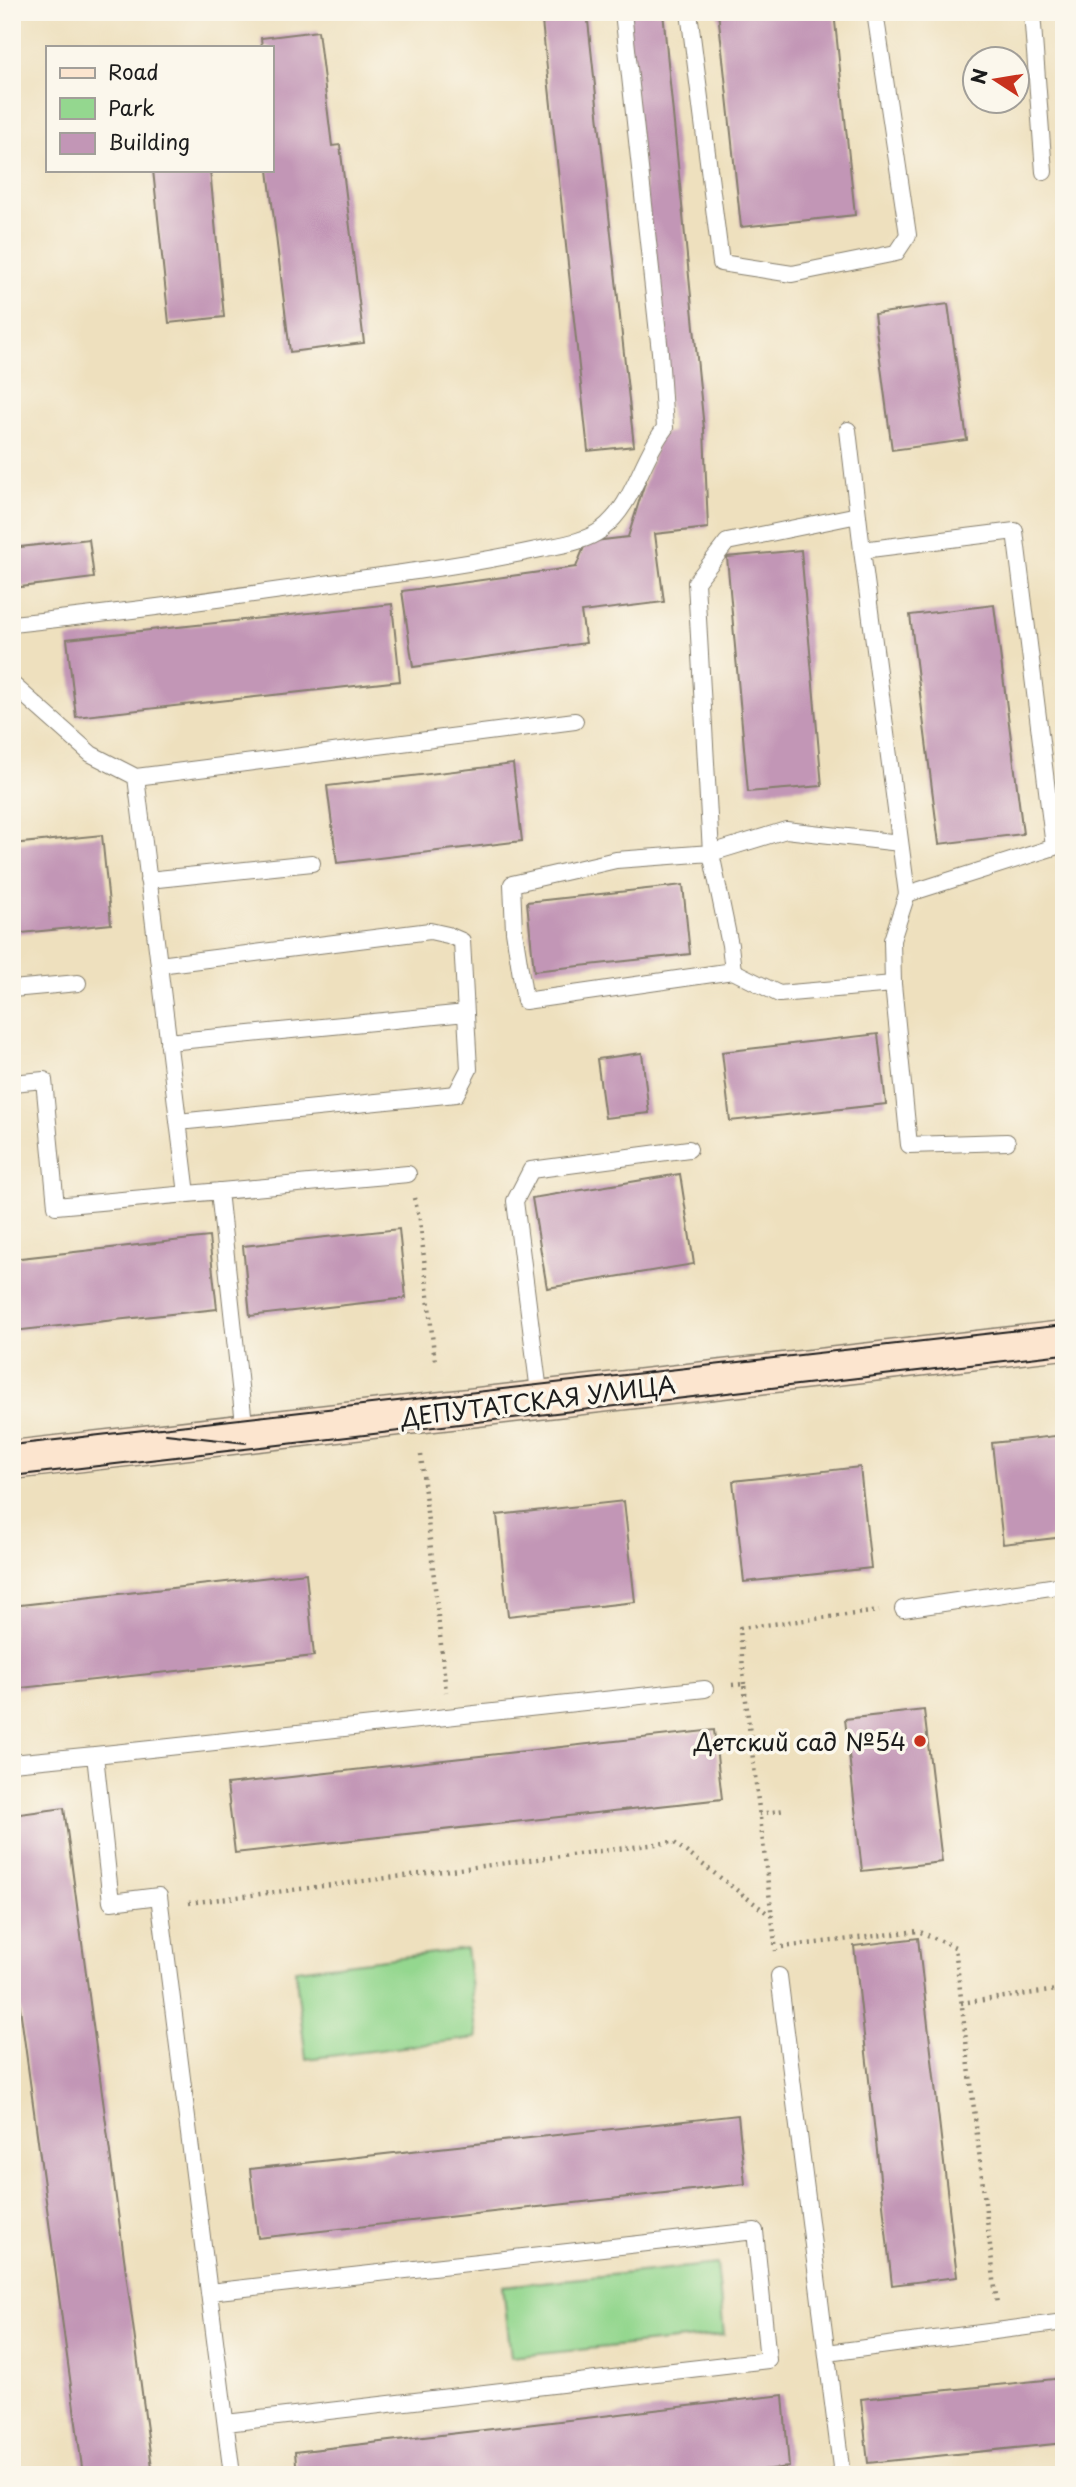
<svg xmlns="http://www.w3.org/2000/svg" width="1076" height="2487" viewBox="0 0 1076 2487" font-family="'Playpen Sans',sans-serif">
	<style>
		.green { fill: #94d78f; stroke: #587a56; stroke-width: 2 }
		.building { fill: #c296b6 }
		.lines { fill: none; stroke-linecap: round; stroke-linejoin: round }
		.lane-casing { stroke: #857e6d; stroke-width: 18 }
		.secondary-casing { stroke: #857e6d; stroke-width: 41 }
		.path { stroke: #857e6d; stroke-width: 4.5; stroke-dasharray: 2 5; stroke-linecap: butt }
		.lane { stroke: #fff; stroke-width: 16 }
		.secondary { stroke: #fce5cf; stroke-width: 38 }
		.tram { stroke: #1c1c1c; stroke-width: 2 }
		.poi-dot { fill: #c8321e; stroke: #fbf7ec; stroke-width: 2.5 }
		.labels { text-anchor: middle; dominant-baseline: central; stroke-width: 7; stroke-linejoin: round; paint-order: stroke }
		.street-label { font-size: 24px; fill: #1c1c1c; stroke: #fbf7ec }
		.poi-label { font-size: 24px; fill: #1c1c1c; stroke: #fbf7ec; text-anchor: end }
	</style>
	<rect width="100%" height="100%" fill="#fbf7ec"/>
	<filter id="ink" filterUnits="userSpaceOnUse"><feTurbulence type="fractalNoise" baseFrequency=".0143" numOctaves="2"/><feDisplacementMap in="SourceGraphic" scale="14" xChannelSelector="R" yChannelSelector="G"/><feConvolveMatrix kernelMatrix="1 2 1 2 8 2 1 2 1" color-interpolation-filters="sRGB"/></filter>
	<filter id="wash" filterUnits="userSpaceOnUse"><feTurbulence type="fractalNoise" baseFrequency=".00686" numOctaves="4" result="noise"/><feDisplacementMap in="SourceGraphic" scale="28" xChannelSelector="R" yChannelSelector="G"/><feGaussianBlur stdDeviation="1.57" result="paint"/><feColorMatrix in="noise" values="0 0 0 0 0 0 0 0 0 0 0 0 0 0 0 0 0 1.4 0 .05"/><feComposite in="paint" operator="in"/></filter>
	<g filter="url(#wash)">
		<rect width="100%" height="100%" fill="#eee0be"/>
		<path class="green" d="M466 1949 477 2038 306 2059 295 1970Z
			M717 2264 724 2335 511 2357 503 2286Z"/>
		<g id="blocks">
			<path class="building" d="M541 12H587L634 446 588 451Z
				M625 12H663L704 429 708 528 655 534 664 602 581 612 586 643 413 667 402 591 576 567 586 542 628 537 658 440 665 433 672 432Z
				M718 12H834L855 215 741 227Z
				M318 31 332 146 340 145 364 343 290 352 268 170H271V153H274L271 125V47H262L261 38Z
				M153 170H210L224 317 169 323Z
				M948 304 967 440 892 450 874 314Z
				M89 539 94 578 12 588V548Z
				M801 550 822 786 748 792 727 557Z
				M392 604 400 681 76 717 67 639Z
				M994 605 1023 834 939 844 910 615Z
				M513 764 522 841 337 863 327 786Z
				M102 835 111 924 12 934V844Z
				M683 885 690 954 534 971 527 902Z
				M878 1034 886 1104 730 1121 722 1052Z
				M642 1053 649 1113 605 1118 597 1059Z
				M680 1174 694 1264 547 1288 532 1198Z
				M399 1229 406 1298 250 1316 243 1246Z
				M209 1237 217 1309 13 1331 12 1259Z
				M1064 1435V1537L1003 1544 992 1443Z
				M860 1467 871 1568 744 1582 733 1481Z
				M624 1501 635 1602 508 1616 497 1515Z
				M306 1573 314 1656 12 1689V1606Z
				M924 1710 942 1862 862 1871 845 1719Z
				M714 1730 722 1799 235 1853 227 1784Z
				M64 1808 153 2475H83L12 1948V1815Z
				M918 1938 957 2277 892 2285 854 1946Z
				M738 2115 745 2184 258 2238 250 2169Z
				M1064 2378V2443L868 2463 861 2399Z
				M783 2395 789 2467 718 2475H297L295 2452Z"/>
		</g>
	</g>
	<g filter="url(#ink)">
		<use href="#blocks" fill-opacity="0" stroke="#857e6d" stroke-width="2"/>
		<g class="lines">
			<defs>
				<path id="lane" d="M689 12 721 263 792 274 896 253 908 235 875 12
					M1032 12 1044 172
					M848 430 862 550 1015 531 1054 847
					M858 515 727 542 696 582 711 853 786 830 900 843
					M862 550 907 894
					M12 624C147 610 281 590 416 571 458 565 499 558 541 549 560 545 585 542 601 530 635 504 640 460 665 428L660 352 623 12
					M12 684 91 754 136 777 575 721
					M136 777 187 1194
					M711 853 730 945 733 971 525 1001 514 931 512 884 616 860Z
					M148 880 312 863
					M159 965 430 931 448 935 462 941 469 1069 456 1094 178 1122
					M733 971 779 994 893 984
					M12 989 78 983
					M168 1042 466 1013
					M12 1083 44 1080 56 1206 408 1174
					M1007 1142 909 1145 893 984 892 940 907 894 1061 845
					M219 1191 245 1433
					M540 1400 515 1201 531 1170 689 1149
					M903 1609 1064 1585
					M95 1755 705 1689
					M12 1763 95 1755 111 1902 159 1896 232 2475
					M779 1976 842 2475
					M209 2292 755 2231 768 2360 226 2423
					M827 2353 1064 2322"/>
				<path id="secondary" d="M12 1460 1064 1340"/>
			</defs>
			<use href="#lane" class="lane-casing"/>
			<use href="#secondary" class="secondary-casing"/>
			<path class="path" d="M414 1198 420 1220 435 1363
				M421 1455 446 1692
				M744 1684 740 1628 879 1611
				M732 1685 744 1684 776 1951
				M759 1814 785 1810
				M189 1903 673 1842 771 1916
				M782 1947 918 1931 955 1947 997 2305
				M961 2003 1064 1989"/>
			<use href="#lane" class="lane"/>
			<use href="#secondary" class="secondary"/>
			<path class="tram" d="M166 1434 246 1443
				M12 1445 1064 1325
				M12 1476 1064 1354"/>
		</g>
	</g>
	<circle class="poi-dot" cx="920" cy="1741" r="7"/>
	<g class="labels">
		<g class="street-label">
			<text transform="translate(538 1400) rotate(-7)">ДЕПУТАТСКАЯ УЛИЦА</text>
		</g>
		<g class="poi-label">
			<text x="906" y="1741">Детский сад №54</text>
		</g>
	</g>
	<rect width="1076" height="2487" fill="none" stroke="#fbf7ec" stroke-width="42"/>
	<rect x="46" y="46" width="228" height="126" fill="#fbf7ec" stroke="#a29f99" stroke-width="2"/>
	<rect x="60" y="68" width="35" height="10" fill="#fce5cf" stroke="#a29f99" stroke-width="2"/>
	<text x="108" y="80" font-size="21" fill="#1c1c1c">Road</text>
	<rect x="60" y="98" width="35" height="21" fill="#94d78f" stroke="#a29f99" stroke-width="2"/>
	<text x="108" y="116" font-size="21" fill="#1c1c1c">Park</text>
	<rect x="60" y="133" width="35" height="21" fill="#c296b6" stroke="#a29f99" stroke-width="2"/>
	<text x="108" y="150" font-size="21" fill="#1c1c1c">Building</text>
	<g transform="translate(996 80) rotate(282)"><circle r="33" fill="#fbf7ec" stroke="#a29f99" stroke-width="2"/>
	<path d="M0-5L12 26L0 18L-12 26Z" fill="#c8321e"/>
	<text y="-10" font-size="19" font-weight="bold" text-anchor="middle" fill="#1c1c1c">N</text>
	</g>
</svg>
